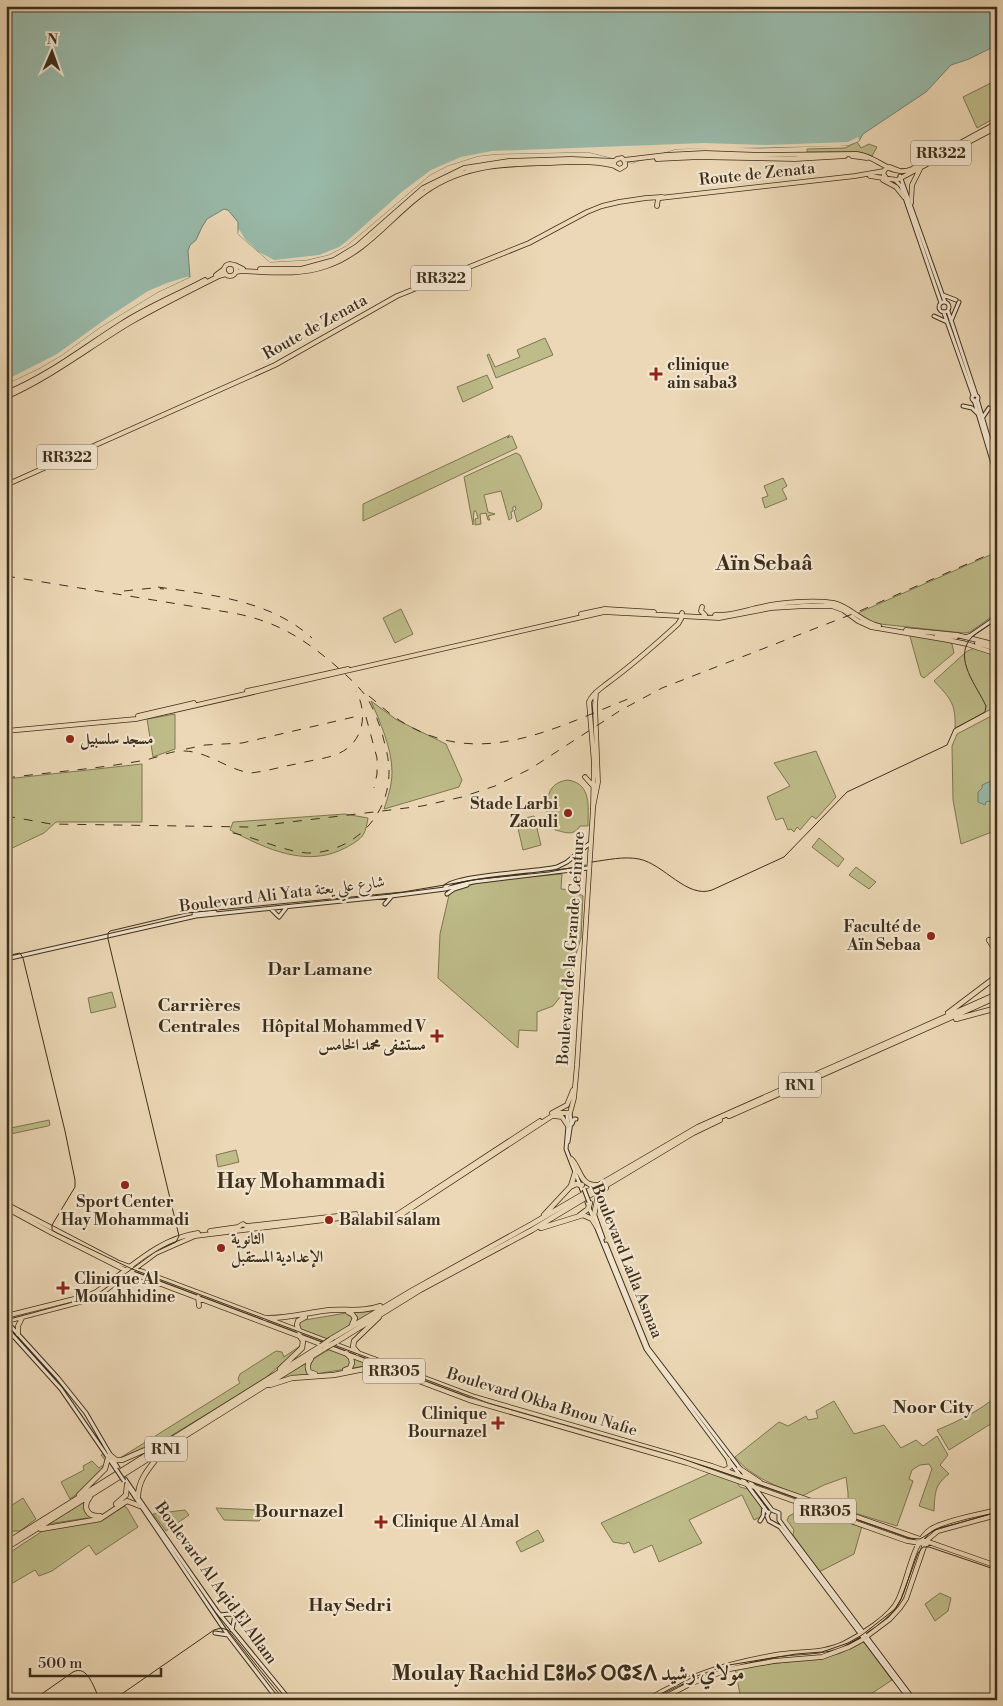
<svg xmlns="http://www.w3.org/2000/svg" width="1003" height="1706" viewBox="0 0 1003 1706" font-family="'Libre Bodoni',Amiri,'Noto Sans Tifinagh',serif">
	<style>
		.green { fill: #bebc89; stroke: #7e7652 }
		.water { fill: #99baaa; stroke: #748271 }
		.pier { fill: #ecd8b6 }
		.lines { fill: none; stroke-linecap: round; stroke-linejoin: round }
		.primary-tunnel { stroke: #c9b697; stroke-width: 4; stroke-dasharray: 4 2; stroke-linecap: butt }
		.secondary-casing { stroke: #3d2f1b; stroke-width: 5 }
		.primary-casing { stroke: #3d2f1b; stroke-width: 5.5 }
		.trunk-casing { stroke: #3d2f1b; stroke-width: 6 }
		.secondary { stroke: #f3e6d0; stroke-width: 3 }
		.primary { stroke: #ecd8b6; stroke-width: 4 }
		.trunk { stroke: #ecd8b6; stroke-width: 4.5 }
		.tram { stroke: #3d2f1b; stroke-width: 1 }
		.rail { stroke: #3d2f1b; stroke-width: 1; stroke-dasharray: 9 9; stroke-linecap: butt }
		.secondary-bridge-casing { stroke: #3d2f1b; stroke-width: 5; stroke-linecap: butt }
		.trunk-bridge-casing { stroke: #3d2f1b; stroke-width: 6; stroke-linecap: butt }
		.secondary-bridge { stroke: #f3e6d0; stroke-width: 3 }
		.trunk-bridge { stroke: #ecd8b6; stroke-width: 4.5 }
		.poi-dot { fill: #8f2418; stroke: #f3e6d0; stroke-width: 2 }
		.labels { text-anchor: middle; dominant-baseline: central; stroke-width: 4.5; stroke-linejoin: round; paint-order: stroke }
		.shield { fill: #f3e6d0; stroke: #746651; stroke-width: 1 }
		.shield-label { font-size: 15px; font-weight: bold; fill: #3d2f1b }
		.street-label { font-size: 16px; fill: #3d2f1b; stroke: #f3e6d0 }
		.poi-label { font-size: 16px; font-weight: bold; fill: #3d2f1b; stroke: #f3e6d0; text-anchor: start }
		.neighbourhood-label { font-size: 18px; font-weight: bold; fill: #3d2f1b; stroke: #f3e6d0 }
		.district-label { font-size: 21px; font-weight: bold; fill: #3d2f1b; stroke: #f3e6d0 }
	</style>
	<rect width="100%" height="100%" fill="#ecd8b6"/>
	<filter id="stains"><feTurbulence type="fractalNoise" baseFrequency=".004" numOctaves="4"/><feColorMatrix values="0 0 0 0 .2 0 0 0 0 .09 0 0 0 0 .02 0 0 0 .5 -.17"/></filter>
	<radialGradient id="worn" r=".72"><stop offset=".6" stop-color="#630" stop-opacity="0"/><stop offset="1" stop-color="#630" stop-opacity=".3"/></radialGradient>
	<path class="green" d="M997 80V117L977 128 963 97Z
		M857 142 861 148 869 144 877 147 872 156 859 152H807V149L845 148Z
		M545 338 553 355 496 378 487 355 489 354 495 367 520 357 517 350Z
		M487 375 493 388 463 402 457 387Z
		M510 435 507 438 512 436 517 448 363 521V504Z
		M516 453 520 455 542 504 541 509 517 522 514 511 516 509 515 506 513 507V511L511 512 512 518 509 520 501 491 484 495 488 512 495 514 488 516 490 520H488L486 513 480 514 481 524 475 525V519L478 518 476 511H474L473 525 464 477Z
		M783 478 787 486 782 489 787 499 765 508 762 498 768 496 764 486Z
		M997 552V613L970 632 964 633 880 624 873 622 858 613Z
		M401 609 413 634 395 643 383 618Z
		M909 633 949 639 952 644 954 653 924 678 921 676Z
		M974 648 997 656V706L955 728C956 703 950 698 934 681L966 652Z
		M371 701 397 720 446 744 462 780 459 787 384 809C388 797 392 785 392 772 392 748 380 722 371 701Z
		M997 713V830L961 844 953 800 952 746 957 734Z
		M175 714V749L153 757 147 719Z
		M816 751 836 797 816 819 812 816 800 830 797 827 794 832 791 829 788 830 783 818 776 820 767 797 790 786 774 763Z
		M142 764V822H56L44 833 6 851V779Z
		M568 780C592 784 588 807 588 826H580C573 837 565 832 555 830V826H547C547 806 543 783 568 780Z
		M345 814 368 818C365 836 363 838 347 847 308 869 266 849 230 830L233 822Z
		M534 816 541 845 523 850 516 820Z
		M819 838 844 859 838 867 812 847Z
		M856 867 876 882 869 889 849 875Z
		M562 874 561 889 572 890 583 896 581 938 572 967 568 987 553 1006 537 1012V1031L519 1030 518 1048 438 978 440 934 449 895 453 890 484 881Z
		M112 992 116 1007 91 1013 88 998Z
		M49 1120 50 1125 48 1126 6 1135V1129Z
		M236 1150 239 1162 218 1167 216 1155Z
		M379 1309 326 1340 299 1329V1321L352 1312H365Z
		M300 1346 301 1347 263 1380 164 1440 120 1458 240 1383 238 1379 240 1374 276 1351 282 1352 284 1357Z
		M330 1349 371 1365 278 1380Z
		M997 1396V1420L949 1450 937 1430C959 1421 979 1411 997 1396Z
		M834 1401 854 1434 884 1425 901 1448 916 1440 923 1446 937 1436 948 1455 940 1465 949 1474C934 1485 935 1494 934 1511L919 1506 932 1469 929 1464 920 1465 912 1470 909 1479 913 1481 897 1526 848 1511V1493L846 1477 824 1485 802 1496C777 1486 752 1478 735 1457L779 1422 788 1426 806 1416 808 1420 818 1418 816 1411Z
		M104 1453 106 1456V1465L81 1491 70 1499 61 1482 84 1470 83 1466 92 1461 99 1468 105 1464V1460L101 1455Z
		M711 1471 736 1481 740 1487 748 1489 766 1513 765 1515 754 1520 742 1495 689 1520 702 1543 659 1562 652 1545 634 1553 629 1542 624 1544 613 1542 601 1523 708 1474Z
		M23 1498 36 1519 20 1531H11L6 1536V1509Z
		M84 1502 85 1509 94 1517 47 1524Z
		M124 1506 127 1508 138 1527 96 1555 89 1545 52 1571 39 1576 35 1570 6 1587V1555L44 1530 102 1520Z
		M216 1508 257 1510 262 1512V1518L259 1521 224 1520Z
		M804 1508 814 1510 818 1513 823 1512 862 1526 854 1554 819 1572 793 1535 794 1530 787 1520 789 1516Z
		M185 1510 189 1515 166 1531 153 1514Z
		M538 1530 544 1541 521 1552 516 1542Z
		M940 1593 951 1598 948 1611 935 1621 925 1604Z
		M863 1641 892 1680 862 1700H741L735 1668 821 1658 841 1653Z"/>
	<path class="water" d="M6 6H997V45L969 59 951 65 926 92 863 134 859 141 849 145 760 148 720 147 676 149 632 163 588 152 497 154 478 156 447 166 430 175 369 227 346 246 328 255 307 260 270 262 238 234V222L228 210 224 209 207 219 202 227 196 240 190 245 188 251 190 277 158 292 99 328 62 355 40 368 6 384Z
		M991 781 992 783 990 784 993 791 997 790V797L991 802 989 801 986 802 985 805 978 802V792L982 788V785Z"/>
	<path class="pier" d="M858 137 859 141 849 145 839 146 676 149 632 163 588 152 497 154 478 156 447 166 430 175 369 227 346 246 328 255 306 260 270 262 238 234 239 229 245 239 259 252 274 260 319 255 339 247 347 241 403 191 431 170 461 157 492 151 704 143 767 145 848 142Z
		M186 277H190L158 292 99 328 62 355 40 368 6 384V380L57 354 110 316 148 291 167 283Z"/>
	<g class="lines">
		<path class="primary-tunnel" d="M956 637 977 643"/>
		<defs>
			<path id="secondary" d="M900 176 945 302
				M895 180 901 186 941 303
				M943 295 956 300
				M939 307a5 5 0 1 1 10 0a5 5 0 1 1-10 0Z
				M948 311 976 395
				M944 313 973 395
				M934 316 947 322
				M951 321 959 302
				M972 398a3 3 0 1 1 6 0a3 3 0 1 1-6 0Z
				M977 399 997 467
				M974 400 997 477
				M963 406 972 408 977 413
				M983 417 989 408
				M966 637 971 635 997 617
				M445 887C454 875 537 872 557 867L567 862 589 844
				M447 894 454 889 467 885
				M385 904 391 897
				M271 909 279 917
				M194 914 215 912
				M279 917 286 908
				M6 959 196 916 391 896 445 889 473 882 588 868
				M567 1114 568 1126 566 1149 582 1190
				M572 1124 574 1119H576
				M568 1142 571 1122 570 1113
				M587 1202 593 1218
				M594 1213 603 1238
				M596 1226 646 1349 768 1513
				M606 1244 648 1348 772 1510
				M7 1322 58 1378 86 1413 118 1468
				M6 1328 61 1389 116 1469
				M125 1479 217 1611 290 1700
				M127 1485 228 1635 278 1700
				M772 1510 779 1513V1520L787 1531 914 1700
				M769 1512 767 1516 769 1521 780 1527 910 1700
				M760 1521 763 1516 764 1507
				M220 1615 229 1614 235 1615 232 1630
				M215 1633 228 1635"/>
			<path id="primary" d="M852 156 867 158
				M657 159 698 157 795 159 845 156
				M624 160 666 155 705 153 760 155 857 154C878 156 891 178 912 169L997 123
				M870 176 897 180 997 127
				M886 178 883 173 886 168 890 167 900 171
				M883 180 896 187 904 197
				M660 198 855 176 884 171
				M911 203 912 185 920 169
				M657 206 658 199
				M224 270a6 6 0 1 1 12 0a6 6 0 1 1-12 0Z
				M235 265 243 269
				M260 269H301L334 260 357 246 423 188 464 168 509 161 571 159 615 161
				M236 272 241 271C270 272 299 276 327 266 363 254 388 221 417 198 457 165 501 164 550 163 570 162 591 161 611 165 615 165 616 168 620 169L625 166V162L622 158 617 159 614 162V166
				M216 275 224 269
				M453 282V273
				M6 393C48 376 83 348 121 324 147 307 177 295 205 280
				M6 397C51 377 89 347 131 322 159 306 189 291 219 276L226 274
				M6 485 275 365 397 296 529 243 587 212 602 206 619 202 646 198 662 197
				M702 607 701 611 705 615
				M581 614 605 609 654 612
				M715 615C731 616 746 610 761 607 781 602 814 600 834 603 851 607 862 623 879 626
				M906 630 957 635 997 645
				M937 635 956 637
				M977 643 997 649
				M247 691 348 669
				M138 716 194 703
				M6 731 136 719 604 612 719 618 771 608 804 606H832L843 610 858 621 871 627 948 640 967 644 997 654
				M585 777 593 786
				M593 807 598 782 595 706 596 692
				M552 1113 567 1105 573 1090
				M554 1116 562 1117 568 1126
				M6 1204 117 1262 475 1397 712 1466 997 1566
				M6 1208 52 1233 129 1272 469 1400 687 1463 907 1541 927 1544
				M388 1218 398 1214 540 1121
				M247 1226 356 1214
				M210 1231 238 1227 243 1224 247 1227
				M198 1297 199 1306
				M6 1316 86 1296 96 1292C129 1270 156 1239 198 1233
				M7 1321 95 1298 156 1253 195 1236 349 1217 393 1220 552 1116 557 1113H570L574 1098 577 1065 593 809 594 763 589 702C592 694 599 690 605 685 631 666 654 646 678 624L681 619 682 613
				M6 1331 11 1334
				M18 1334V1326L22 1318
				M739 1468 760 1482
				M725 1470 730 1467 728 1459
				M647 1700C691 1674 726 1664 775 1655 798 1651 824 1654 845 1643 861 1635 891 1616 898 1600 908 1581 912 1541 931 1529 945 1520 980 1514 997 1510
				M659 1700 692 1683 730 1669 774 1661 822 1657 849 1647 862 1640 890 1619 900 1608 906 1599 926 1541 938 1531 997 1515"/>
			<path id="trunk" d="M989 940 997 953
				M948 1013 997 976
				M956 1019 997 1008
				M729 1116 997 997
				M571 1159C580 1167 580 1186 596 1185
				M572 1186 576 1184 582 1185
				M544 1215 571 1186 575 1173
				M580 1215 588 1209 590 1203
				M594 1215 598 1196 606 1188
				M541 1228 583 1215 592 1219 597 1227
				M348 1312 352 1314 355 1318 352 1325
				M265 1318C288 1319 308 1312 331 1310 348 1309 364 1312 380 1306
				M299 1331 297 1325 298 1321 305 1317
				M331 1339 413 1290 532 1224 698 1127 997 994
				M336 1342 420 1290 532 1230 693 1133 720 1120
				M358 1353 353 1347 354 1341 379 1317
				M311 1359C307 1363 307 1367 309 1372L315 1374
				M368 1366 372 1365 374 1359
				M280 1369 302 1348 303 1341 299 1335
				M345 1370 350 1368 352 1363 351 1358 346 1353
				M270 1385 292 1378 334 1375 379 1366
				M110 1455 116 1460H122L159 1444
				M79 1495 105 1469 108 1458
				M90 1497C82 1507 87 1517 100 1516
				M138 1497C138 1479 150 1467 161 1453
				M116 1504 126 1495 127 1485
				M41 1529 100 1519 127 1501 140 1506
				M6 1543 321 1346
				M6 1548 325 1348"/>
		</defs>
		<use href="#secondary" class="secondary-casing"/>
		<use href="#primary" class="primary-casing"/>
		<use href="#trunk" class="trunk-casing"/>
		<use href="#secondary" class="secondary"/>
		<use href="#primary" class="primary"/>
		<use href="#trunk" class="trunk"/>
		<path class="tram" d="M592 862C607 860 624 856 639 859 664 864 687 899 712 890L784 857 847 792 947 745 954 729 985 712 986 706C977 686 953 659 971 638 978 631 989 626 997 620
			M6 956 20 953 23 958 65 1131 75 1180V1187L52 1225V1230L57 1233 132 1269 488 1403 674 1456 749 1481 908 1538 920 1539 935 1530 997 1512
			M6 1320 95 1296 155 1252 176 1242 179 1236 108 939V933L110 931 186 913 403 892 480 879 549 872 586 865
			M33 1700 73 1672C88 1664 94 1689 100 1700
			M113 1700 214 1630 221 1628 228 1630 284 1700
			M649 1700 691 1678 729 1665 796 1654 822 1652 848 1643 862 1635 895 1609 901 1599 918 1553 923 1547H929L997 1570"/>
		<path class="rail" d="M6 576 233 613C276 621 303 638 336 666 347 676 359 686 367 698 374 709 378 721 382 733 385 745 389 758 389 770 390 814 356 850 312 853 288 854 254 836 228 832
			M158 587C211 595 270 600 312 638
			M124 591 153 588 164 589
			M369 696C379 704 388 713 399 720 478 771 552 729 628 699
			M366 717 377 758V774L374 788
			M186 749 205 745 242 743 358 716
			M6 778C51 772 96 769 140 761 156 759 170 750 185 751 209 752 228 770 251 773 268 771 284 766 301 763 312 760 324 759 335 755 363 745 369 715 356 691
			M6 816 51 824 248 827 382 811 422 806 462 797 495 786 530 769 621 710 662 688 855 613 997 551"/>
		<defs>
			<path id="secondary-bridge" d="M584 1189 589 1202
				M116 1469 124 1481"/>
			<path id="trunk-bridge" d="M321 1346 331 1339
				M325 1348 336 1342"/>
		</defs>
		<use href="#secondary-bridge" class="secondary-bridge-casing"/>
		<use href="#trunk-bridge" class="trunk-bridge-casing"/>
		<use href="#secondary-bridge" class="secondary-bridge"/>
		<use href="#trunk-bridge" class="trunk-bridge"/>
	</g>
	<g class="poi-dot">
		<path d="M653.5 366.5h5v5h5v5h-5v5h-5v-5h-5v-5h5z"/>
		<circle cx="70" cy="739" r="5"/>
		<circle cx="568" cy="813" r="5"/>
		<circle cx="931" cy="936" r="5"/>
		<path d="M434.5 1028.5h5v5h5v5h-5v5h-5v-5h-5v-5h5z"/>
		<circle cx="125" cy="1185" r="5"/>
		<circle cx="329" cy="1220" r="5"/>
		<circle cx="221" cy="1248" r="5"/>
		<path d="M60.5 1280.5h5v5h5v5h-5v5h-5v-5h-5v-5h5z"/>
		<path d="M495.5 1415.5h5v5h5v5h-5v5h-5v-5h-5v-5h5z"/>
		<path d="M378.5 1514.5h5v5h5v5h-5v5h-5v-5h-5v-5h5z"/>
	</g>
	<g class="labels">
		<g class="shield">
			<rect x="911" y="140.5" width="60" height="25" rx="4"/>
			<rect x="411" y="265.5" width="60" height="25" rx="4"/>
			<rect x="37" y="444.5" width="60" height="25" rx="4"/>
			<rect x="779" y="1072.5" width="42" height="25" rx="4"/>
			<rect x="363" y="1358.5" width="62" height="25" rx="4"/>
			<rect x="145" y="1436.5" width="42" height="25" rx="4"/>
			<rect x="794" y="1498.5" width="62" height="25" rx="4"/>
		</g>
		<g class="shield-label">
			<text x="941" y="153">RR322</text>
			<text x="441" y="278">RR322</text>
			<text x="67" y="457">RR322</text>
			<text x="800" y="1085">RN1</text>
			<text x="394" y="1371">RR305</text>
			<text x="166" y="1449">RN1</text>
			<text x="825" y="1511">RR305</text>
		</g>
		<g class="street-label">
			<text transform="translate(757 174) rotate(-6)">Route de Zenata</text>
			<text transform="translate(315 327) rotate(-29)">Route de Zenata</text>
			<text transform="translate(282 894) rotate(-7)">Boulevard Ali Yata شارع علي يعتة</text>
			<text transform="translate(571 948) rotate(-86)">Boulevard de la Grande Ceinture</text>
			<text transform="translate(627 1261) rotate(68)">Boulevard Lalla Asmaa</text>
			<text transform="translate(542 1402) rotate(17)">Boulevard Okba Bnou Nafie</text>
			<text transform="translate(216 1583) rotate(54)">Boulevard Al Aqid El Allam</text>
		</g>
		<g class="poi-label">
			<text x="667" y="365">clinique<tspan x="667" dy="18">ain saba3</tspan></text>
			<text x="80" y="739">مسجد سلسبيل</text>
			<text x="558" y="804" text-anchor="end">Stade Larbi<tspan x="558" dy="18">Zaouli</tspan></text>
			<text x="921" y="927" text-anchor="end">Faculté de<tspan x="921" dy="18">Aïn Sebaa</tspan></text>
			<text x="426" y="1027" text-anchor="end">Hôpital Mohammed V<tspan x="426" dy="18">مستشفى محمد الخامس</tspan></text>
			<text x="125" y="1202" text-anchor="middle">Sport Center<tspan x="125" dy="18">Hay Mohammadi</tspan></text>
			<text x="339" y="1220">Balabil salam</text>
			<text x="231" y="1239">الثانوية<tspan x="231" dy="18">الإعدادية المستقبل</tspan></text>
			<text x="74" y="1279">Clinique Al<tspan x="74" dy="18">Mouahhidine</tspan></text>
			<text x="487" y="1414" text-anchor="end">Clinique<tspan x="487" dy="18">Bournazel</tspan></text>
			<text x="392" y="1522">Clinique Al Amal</text>
		</g>
		<g class="neighbourhood-label">
			<text x="320" y="969">Dar Lamane</text>
			<text x="199" y="1005">Carrières<tspan x="199" dy="21">Centrales</tspan></text>
			<text x="933" y="1407">Noor City</text>
			<text x="299" y="1511">Bournazel</text>
			<text x="350" y="1605">Hay Sedri</text>
		</g>
		<g class="district-label">
			<text x="764" y="564">Aïn Sebaâ</text>
			<text x="301" y="1182">Hay Mohammadi</text>
			<text x="568" y="1674">Moulay Rachid ⵎⵓⵍⴰⵢ ⵔⵛⵉⴷ مولاي رشيد</text>
		</g>
	</g>
	<rect width="1003" height="1706" fill="none" stroke="#ecd8b6" stroke-width="25"/>
	<rect x="8" y="8" width="988" height="1691" fill="none" stroke="#3d2f1b" stroke-width="2.5"/>
	<rect x="12" y="12" width="978" height="1681" fill="none" stroke="#3d2f1b"/>
	<g transform="translate(52 52) rotate(2)" stroke="#f3e6d0" stroke-width="4" paint-order="stroke">
	<path d="M0-4L9 19L0 12L-9 19Z" fill="#3d2f1b"/>
	<text y="-8" font-size="14" font-weight="bold" text-anchor="middle" fill="#3d2f1b">N</text>
	</g>
	<path d="M30 1668v8h131v-8" fill="none" stroke="#3d2f1b" stroke-width="2.5"/>
	<text x="38" y="1668" font-size="15" fill="#3d2f1b" stroke="#f3e6d0" stroke-width="4" paint-order="stroke">500 m</text>
	<rect width="100%" height="100%" filter="url(#stains)"/>
	<rect width="100%" height="100%" fill="url(#worn)"/>
</svg>
